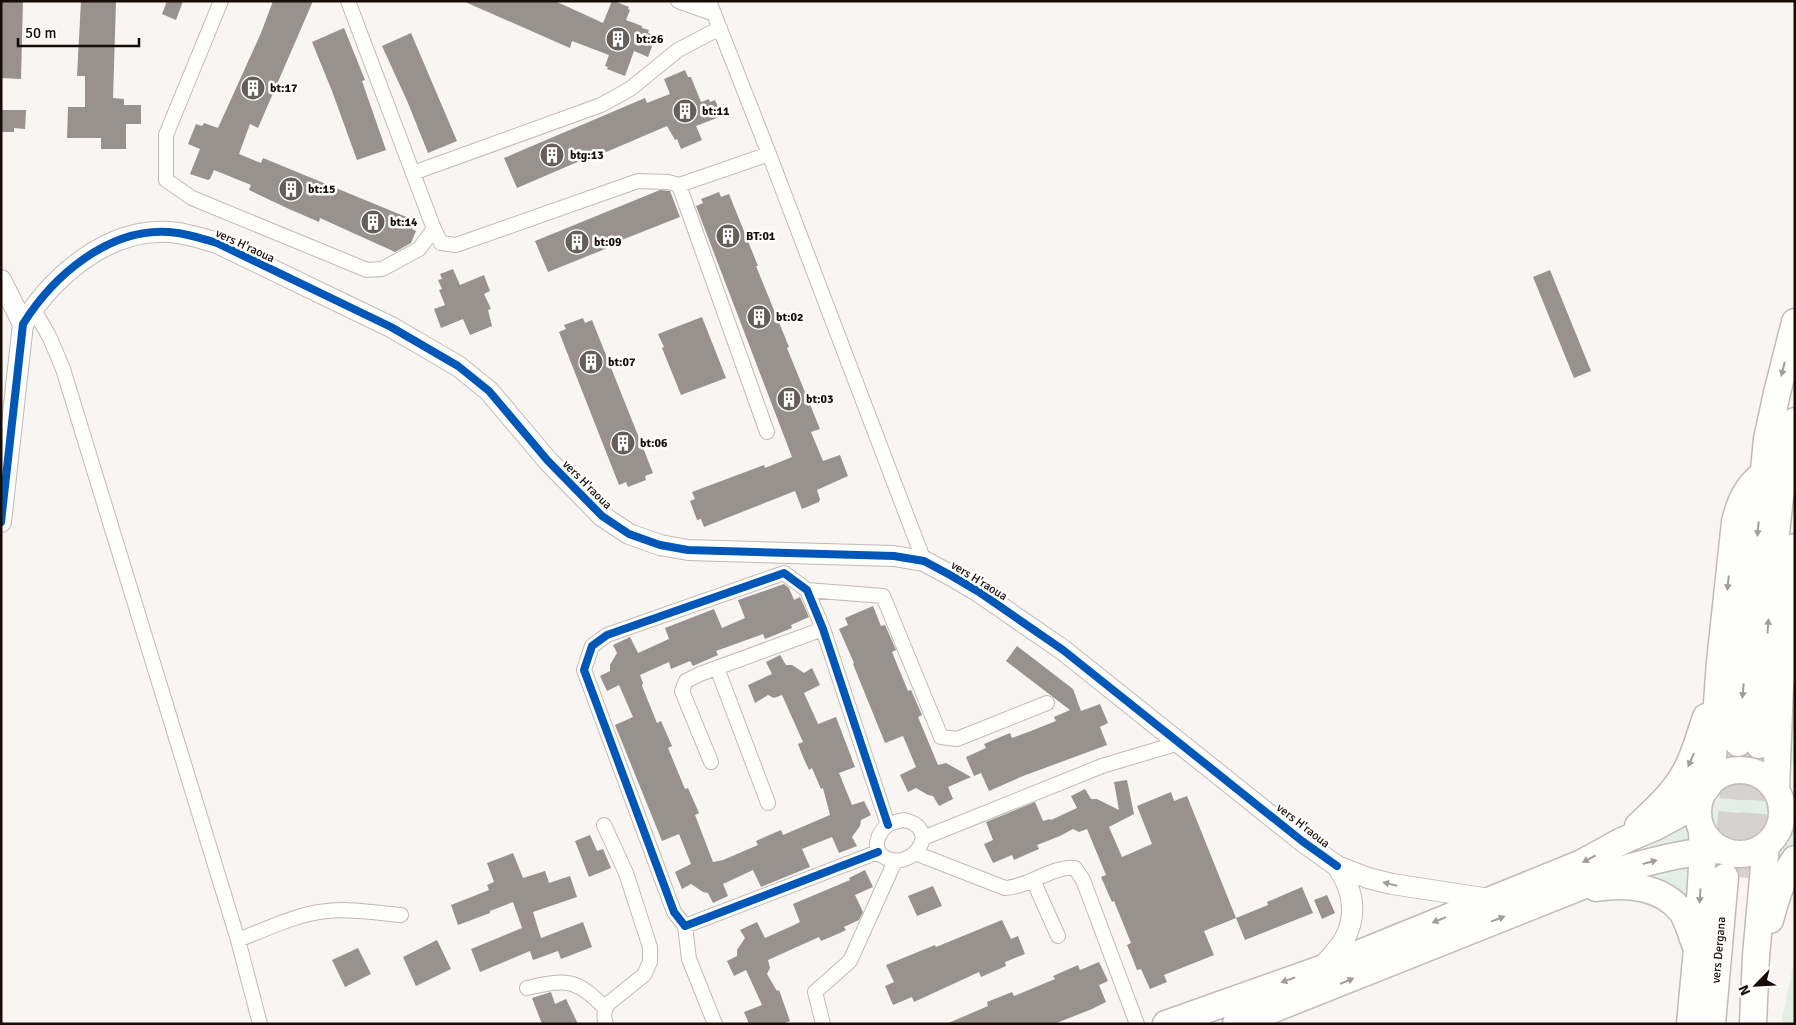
<svg xmlns="http://www.w3.org/2000/svg" width="1796" height="1025" viewBox="0 0 1796 1025" font-family="Signika,sans-serif">
	<style>
		.green { fill: #e3efe6 }
		.building { fill: #98918d }
		.lines { fill: none; stroke-linecap: round; stroke-linejoin: round }
		.highway-tunnel { stroke: #d6d2cf; stroke-width: 26; stroke-dasharray: 26 13; stroke-linecap: butt }
		.street-casing { stroke: #c2bab5; stroke-width: 16 }
		.secondary-casing { stroke: #c2bab5; stroke-width: 22 }
		.highway-casing { stroke: #c2bab5; stroke-width: 29 }
		.street { stroke: #fefefd; stroke-width: 14 }
		.secondary { stroke: #fefefd; stroke-width: 20 }
		.highway { stroke: #fefefd; stroke-width: 26 }
		.cycleway-casing { stroke: #fff; stroke-width: 11 }
		.cycleway { stroke: #0057b8; stroke-width: 8 }
		.oneway { fill: #a29d9a }
		.labels { text-anchor: middle; dominant-baseline: central; stroke-width: 5; stroke-linejoin: round; paint-order: stroke }
		.poi-label { font-size: 12px; font-weight: bold; fill: #170c06; stroke: #fff; text-anchor: start }
		.street-label { font-size: 12px; fill: #170c06; stroke: #fff }
	</style>
	<rect width="100%" height="100%" fill="#f8f5f3"/>
	<path class="green" d="M1790 708 1795 717V763L1787 764Z
		M1711 813a30 30 0 1 1 60 0a30 30 0 1 1-60 0Z
		M1687 826 1691 843 1625 858Z
		M1795 829V848L1779 879C1777 855 1775 845 1795 829Z
		M1692 867 1691 902 1643 875 1679 868Z
		M1795 957V1024H1781Z"/>
	<path class="building" d="M1 1H23L21 79 1 78Z
		M81 1H116L113 98 124 99V105H141V124H126V149H101V138H67L68 107H85V76H77Z
		M167 1H183L176 20 162 14Z
		M273 1H313L258 128 250 124 239 154 261 163 263 158 416 221 412 229 416 231 411 243 395 252 320 218 319 222 289 209 249 190 251 185 214 170 210 179 208 180 190 174 200 149 188 144 196 124 202 126 204 123 218 128 261 33Z
		M463 1H555L603 23 612 1H614L629 7 628 9 630 10 626 20 642 26V28L649 30 648 33 656 36 648 57 634 51 625 76 607 69 608 67 605 66 609 55 572 41 570 48Z
		M344 28 365 80 362 81 386 150 357 160 332 91 312 42Z
		M411 33 457 141 428 153 408 103 382 46Z
		M685 70 688 77H691L701 102 709 99 710 102 715 100 722 116 696 126 702 140 681 149 677 139 675 140 667 126 604 153 603 151 517 188 504 158 645 98 647 103 670 94 664 79Z
		M1 110H26L25 129 14 128V132H1Z
		M660 190 670 191 680 217 619 241 620 243 548 272 535 241Z
		M719 192 721 197 729 194 758 266H756L789 347 787 348 820 429 811 432 823 461 840 455 848 476 817 490 820 499 819 502 802 509 795 491 704 527 701 519 697 520 690 501 695 499 692 492 764 465 765 468 792 457 696 206 703 203 701 199Z
		M453 269 460 285 484 275 490 291 484 294 491 309 488 310 492 326 470 335 463 319 441 328 434 309 445 305 439 290 442 289 438 280 442 279 440 274Z
		M1550 270 1591 371 1574 378 1533 277Z
		M702 317 726 378 681 395 662 348 664 347 658 334Z
		M583 318 585 323 592 320 653 473 645 476 646 480 628 487 626 482 619 485 559 332 566 329 564 325Z
		M784 584 789 588 794 600 800 597 809 617 791 625 792 628 765 639 763 634 716 651 718 655 693 666 690 661 671 669 669 662 640 675 643 683 642 686 657 723 661 721 672 746 668 748 685 789 688 788 699 813 695 815 713 862 723 860 758 845 756 841 781 830 783 835 830 815 823 788 821 789 812 768 809 770 803 757 798 744 803 742 782 695 774 698 768 695 755 703 748 685 772 674 766 662 780 655 786 665H792L804 673 812 668 820 685 804 693 818 724 836 717 855 767 839 773 852 805 864 801 871 815 861 820 860 826 852 837 857 846 839 853 832 837 802 849 810 867 761 887 753 870 723 884 728 896 713 903 708 893 703 892 691 884 682 889 675 872 691 864 679 834 662 841 615 725 633 717 619 685 607 691 600 676 610 671V665L617 653 613 645 630 637 638 653 669 639 665 628 714 609 722 628 745 618 738 600Z
		M873 606 881 626 885 625 896 650 892 652 908 691 911 690 922 715 918 717 938 765 946 763 971 777 948 787 953 799 939 806 933 796 928 795 916 788 908 792 900 775 916 767 911 755 903 736 885 743 853 664 854 663 839 629 848 625 845 618Z
		M1017 646 1073 689 1081 711 1100 704 1108 723 1100 727 1107 745 1023 776 989 791 981 773 974 776 966 757 986 748 984 744 1010 733 1012 738 1031 731 1056 721 1054 717 1070 710 1006 661Z
		M1127 780 1134 814 1109 827 1122 857 1152 844 1137 806 1171 792 1174 801 1187 796 1236 918 1204 931 1214 955 1164 975 1167 982 1150 989 1141 969 1137 970 1132 957 1127 945 1131 943 1114 901 1112 902 1101 877 1106 875 1087 829 1079 832 1073 829 1060 836 1037 845 1039 849 1014 860 1012 855 993 863 984 844 993 840 986 822 1035 802 1043 821 1050 819 1051 820 1077 808 1071 796 1085 789 1091 799H1097L1119 810 1114 782Z
		M590 835 597 851 603 849 611 868 589 877 575 841Z
		M513 853 523 878 545 871 549 883 570 876 577 897 533 912 541 938 583 922 592 947 561 959 558 951 533 960 530 951 480 972 471 949 522 928 513 902 490 911V913L458 925 451 905 489 890 487 885 494 882 487 863Z
		M865 870 873 887 855 895 863 912 859 920 844 927 846 930 840 933 821 941 819 937 768 960 770 968 767 974 777 991 779 990 790 1021 782 1024H749L744 1012 762 1005 746 970 734 976 727 961 737 956V950L745 938 740 930 757 922 765 938 792 926 800 922 793 904 850 880 849 878Z
		M933 886 942 906 917 916 908 896Z
		M1302 887 1313 913 1245 940 1236 918 1268 905 1267 902Z
		M1327 895 1335 913 1322 919 1314 900Z
		M1002 920 1011 939 1018 936 1025 954 1005 962 1006 966 981 977 979 972 914 1002 912 997 893 1005 885 986 894 982 886 965 935 945 936 947Z
		M437 940 451 969 416 986 403 957Z
		M358 948 371 974 345 987 332 960Z
		M1099 962 1108 981 1099 985 1106 1002 1092 1009 1054 1024H946L988 1006 987 1002 1012 992 1014 996 1055 979 1053 976 1078 965 1080 970Z
		M551 992 555 1004 566 999 578 1024H542L532 998Z"/>
	<g class="lines">
		<path class="highway-tunnel" d="M1725 877 1738 743
			M1749 878 1759 745"/>
		<defs>
			<path id="street" d="M221 1 166 135V180L192 198 367 270 382 269 419 249 434 229
				M348 1 434 229 441 243 456 245 638 181 668 182 679 185 769 154
				M678 1 714 14
				M709 1 769 154 924 561
				M413 173 601 105 630 89 678 50 720 28
				M679 185 767 432
				M33 308 50 338 63 369 238 940 260 1024
				M807 590 883 596 941 737 957 739 1047 703
				M717 668 768 803
				M711 762 682 691 686 681 700 674 823 629
				M904 820C943 829 912 871 886 858 870 851 878 831 889 824 894 822 899 821 904 820Z
				M604 825 626 873 650 947V962L644 975 609 1003C604 1010 603 1016 606 1024
				M923 838 1102 766 1179 743
				M878 852 685 926 674 912 584 670 592 646 607 635 784 573 807 590 823 629 888 825
				M915 853 1005 888C1029 887 1051 866 1075 868L1083 880 1137 1024
				M1033 880 1058 936
				M685 926 689 959 715 1024
				M238 940C267 929 296 914 327 911 351 908 377 913 401 915
				M527 988C566 979 576 978 605 1008
				M823 1024 815 992 850 961 895 861"/>
			<path id="secondary" d="M1 280 23 324
				M1 522 23 324C53 276 108 228 169 232 185 233 201 238 217 243L391 327 458 366 489 391 548 461 602 516 629 534 660 545 688 550 894 556 924 561 952 576 979 592 1063 650 1302 841 1337 866
				M1321 968C1329 959 1338 950 1344 940 1358 914 1353 889 1337 866L1368 878 1392 884 1490 899"/>
			<path id="highway" d="M1738 743 1767 439 1777 393 1795 322
				M1759 745C1764 678 1768 611 1775 544 1779 503 1783 461 1795 421
				M1698 812a42 42 0 1 1 84 0a42 42 0 1 1-84 0Z
				M1708 786 1713 758 1720 662 1735 522C1740 502 1746 487 1763 474
				M1776 789 1780 685 1786 655 1795 547
				M1638 826C1654 811 1671 796 1683 776 1694 759 1699 737 1706 717
				M1596 888C1626 883 1662 886 1682 912 1688 921 1691 934 1695 944
				M1770 920C1776 898 1782 878 1795 859
				M1166 1024 1321 969 1582 863 1622 841 1655 827 1679 814 1705 790
				M1236 1024 1630 867C1660 859 1691 851 1723 850
				M1690 1024 1697 949 1703 851 1702 833
				M1712 1024 1725 877
				M1753 1024 1756 956 1766 845"/>
		</defs>
		<use href="#street" class="street-casing"/>
		<use href="#secondary" class="secondary-casing"/>
		<use href="#highway" class="highway-casing"/>
		<use href="#street" class="street"/>
		<use href="#secondary" class="secondary"/>
		<use href="#highway" class="highway"/>
		<defs>
			<path id="cycleway" d="M1 522 23 324C53 276 108 228 169 232 185 233 201 238 217 243L391 327 458 366 489 391 548 461 602 516 629 534 660 545 688 550 894 556 924 561 952 576 979 592 1063 650 1302 841 1337 866
				M878 852 685 926 674 912 584 670 592 646 607 635 784 573 807 590 823 629 888 825"/>
		</defs>
		<use href="#cycleway" class="cycleway-casing"/>
		<use href="#cycleway" class="cycleway"/>
	</g>
	<defs><path id="oneway-solid" d="M-6-.8H1V-3.2L6.5 0L1 3.2V.8H-6Z" transform="scale(1.25)"/></defs>
	<g class="oneway">
		<use href="#oneway-solid" transform="translate(1783 369) rotate(104)"/>
		<use href="#oneway-solid" transform="translate(1758 529) rotate(95)"/>
		<use href="#oneway-solid" transform="translate(1728 583) rotate(96)"/>
		<use href="#oneway-solid" transform="translate(1768 626) rotate(-86)"/>
		<use href="#oneway-solid" transform="translate(1743 691) rotate(95)"/>
		<use href="#oneway-solid" transform="translate(1691 760) rotate(114)"/>
		<use href="#oneway-solid" transform="translate(1589 859) rotate(152)"/>
		<use href="#oneway-solid" transform="translate(1650 862) rotate(-15)"/>
		<use href="#oneway-solid" transform="translate(1390 884) rotate(-167)"/>
		<use href="#oneway-solid" transform="translate(1700 896) rotate(94)"/>
		<use href="#oneway-solid" transform="translate(1498 919) rotate(-21)"/>
		<use href="#oneway-solid" transform="translate(1439 920) rotate(158)"/>
		<use href="#oneway-solid" transform="translate(1288 980) rotate(161)"/>
		<use href="#oneway-solid" transform="translate(1347 981) rotate(-22)"/>
	</g>
	<defs>
		<symbol id="building-disc" viewBox="-11 -11 22 22"><circle r="9.5" fill="#665e59" stroke="#fff"/><path d="M-4-6H4V6H1V3H-1V6H-4ZM-2.5-4.3h1.7v1.8h-1.7ZM.8-4.3h1.7v1.8H.8ZM-2.5-1h1.7V.8h-1.7ZM.8-1h1.7V.8H.8Z" fill="#fff"/></symbol>
	</defs>
	<g fill-rule="evenodd">
		<use href="#building-disc" x="604" y="25" width="28" height="28"/>
		<use href="#building-disc" x="239" y="74" width="28" height="28"/>
		<use href="#building-disc" x="671" y="97" width="28" height="28"/>
		<use href="#building-disc" x="538" y="141" width="28" height="28"/>
		<use href="#building-disc" x="277" y="175" width="28" height="28"/>
		<use href="#building-disc" x="359" y="208" width="28" height="28"/>
		<use href="#building-disc" x="714" y="222" width="28" height="28"/>
		<use href="#building-disc" x="563" y="228" width="28" height="28"/>
		<use href="#building-disc" x="745" y="303" width="28" height="28"/>
		<use href="#building-disc" x="577" y="348" width="28" height="28"/>
		<use href="#building-disc" x="775" y="385" width="28" height="28"/>
		<use href="#building-disc" x="609" y="429" width="28" height="28"/>
	</g>
	<g class="labels">
		<g class="poi-label">
			<text x="636" y="39">bt:26</text>
			<text x="270" y="88">bt:17</text>
			<text x="702" y="111">bt:11</text>
			<text x="570" y="155">btg:13</text>
			<text x="308" y="189">bt:15</text>
			<text x="390" y="222">bt:14</text>
			<text x="746" y="236">BT:01</text>
			<text x="594" y="242">bt:09</text>
			<text x="776" y="317">bt:02</text>
			<text x="608" y="362">bt:07</text>
			<text x="806" y="399">bt:03</text>
			<text x="640" y="443">bt:06</text>
		</g>
		<g class="street-label">
			<text transform="translate(245 246) rotate(25)">vers H'raoua</text>
			<text transform="translate(587 485) rotate(45)">vers H'raoua</text>
			<text transform="translate(979 581) rotate(32)">vers H'raoua</text>
			<text transform="translate(1303 826) rotate(38)">vers H'raoua</text>
			<text transform="translate(1719 950) rotate(-85)">vers Dergana</text>
		</g>
	</g>
	<rect width="1796" height="1025" fill="none" stroke="#170c06" stroke-width="5"/>
	<g transform="translate(1756 985) rotate(246)" stroke="#ffffff" stroke-width="4" paint-order="stroke">
	<path d="M0-4L9 19L0 12L-9 19Z" fill="#170c06"/>
	<text y="-8" font-size="14" font-weight="bold" text-anchor="middle" fill="#170c06">N</text>
	</g>
	<path d="M18 38v8h121v-8" fill="none" stroke="#170c06" stroke-width="2.5"/>
	<text x="25" y="38" font-size="15" fill="#170c06" stroke="#ffffff" stroke-width="4" paint-order="stroke">50 m</text>
</svg>
